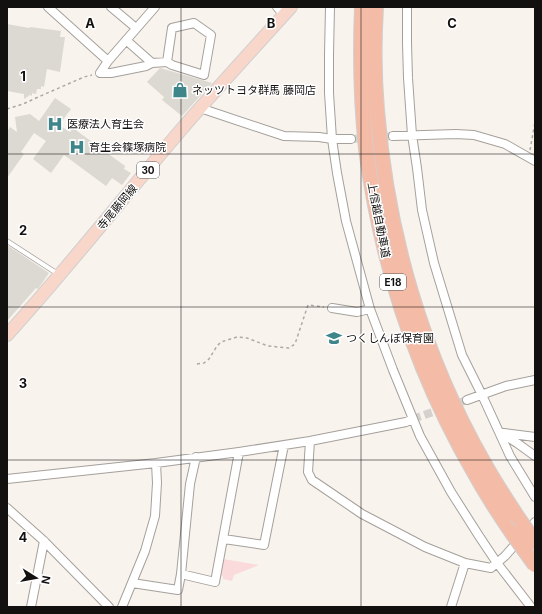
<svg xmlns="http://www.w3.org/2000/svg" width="542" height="614" viewBox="0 0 542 614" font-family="Inter,'Noto Sans JP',sans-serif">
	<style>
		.green { fill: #fadadb }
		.building { fill: #dbd9d2 }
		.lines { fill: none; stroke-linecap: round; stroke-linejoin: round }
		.street-tunnel { stroke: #d6d1cc; stroke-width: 8; stroke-dasharray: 8 4; stroke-linecap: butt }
		.lane-casing { stroke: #a5a09b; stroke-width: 5.5 }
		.street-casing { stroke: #a5a09b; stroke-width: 10 }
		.primary-casing { stroke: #d0cfcf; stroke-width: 14 }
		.highway-casing { stroke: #d0cfcf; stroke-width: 16 }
		.path { stroke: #ada9a5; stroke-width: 1.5; stroke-dasharray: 3 3; stroke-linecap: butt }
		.lane { stroke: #fff; stroke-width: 4 }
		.street { stroke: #fff; stroke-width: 8 }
		.primary { stroke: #f8d7ca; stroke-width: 12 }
		.highway { stroke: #f4bca6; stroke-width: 14 }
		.highway-bridge-casing { stroke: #d0cfcf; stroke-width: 16; stroke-linecap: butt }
		.highway-bridge { stroke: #f4bca6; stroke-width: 14 }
		.grid { fill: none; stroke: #131110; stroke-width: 1; stroke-opacity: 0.55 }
		.labels { text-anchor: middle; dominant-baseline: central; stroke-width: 3; stroke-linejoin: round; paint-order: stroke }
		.shield { fill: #fff; stroke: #5a5858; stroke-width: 1 }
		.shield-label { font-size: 10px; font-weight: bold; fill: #131110 }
		.poi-label { font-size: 11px; fill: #131110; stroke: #fff; text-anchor: start }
		.street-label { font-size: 11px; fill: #131110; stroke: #fff }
		.grid-label { font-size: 13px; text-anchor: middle; font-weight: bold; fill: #131110; stroke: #fff; stroke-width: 3; stroke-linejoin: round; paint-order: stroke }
	</style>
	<rect width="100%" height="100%" fill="#f8f3ed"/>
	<path class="green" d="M223 559 259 565 234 575 232 581 223 579V576L220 575Z"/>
	<path class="building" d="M7 24 29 28 30 27 61 31 60 37H65L60 72 47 69 44 87 41 86V89H37L36 94 32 93V96L30 95 24 99V94L7 91Z
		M160 68 202 80 212 83 182 116 162 100 164 97 147 82Z
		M55 98 71 109 59 125 70 132 73 128 125 166 124 169 131 173 122 185 112 178 106 186 64 155 51 173 33 159 46 141 34 133 21 152 24 154 7 178V132L10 127 17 132 15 117 30 114 39 121Z
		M7 245 49 273 38 289 36 288 7 321Z"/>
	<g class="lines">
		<path class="street-tunnel" d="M351 139 393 136
			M413 419 467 400"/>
		<defs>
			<path id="lane" d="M7 241 58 274"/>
			<path id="street" d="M48 7 108 61
				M111 7 136 28
				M155 7 108 61 100 73H111L146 66 152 63 167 62 172 65 204 75 211 35 194 23 172 28 167 62
				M277 7 284 15
				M330 7 329 54V93L332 139 337 173 346 221 370 309 393 370 420 436 451 492 479 536 497 563 531 607
				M407 7V43L408 78 412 135 417 168 422 210 434 263 462 355 482 395 510 456 535 497
				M126 40 152 63
				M200 108 284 136 319 137 332 139H351
				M393 136 456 134 474 135 505 144 535 161
				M332 308 357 312 370 309
				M467 400 506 386 535 380
				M500 432 517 443 535 456
				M504 433 535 437
				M310 441 308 472 312 480 362 514 425 547 465 563 491 568 505 556 535 522
				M7 479 156 463 239 452 310 441 406 422 413 419
				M7 508 44 541 109 607
				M224 539 264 545 284 445
				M181 574 215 582 239 452
				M132 583 178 590 181 574 190 484 196 457
				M31 607 44 541
				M122 607 145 551 155 516 157 483 156 463
				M451 607 465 563"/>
			<path id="primary" d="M7 335C67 269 122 199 180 131 216 89 254 48 291 7"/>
			<path id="highway" d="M362 7C360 54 361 102 366 149 381 264 417 374 475 474 486 494 499 514 512 533
				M376 7C374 41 374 76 377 110 387 233 422 355 484 463 494 481 506 499 517 516"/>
		</defs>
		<use href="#lane" class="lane-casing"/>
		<use href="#street" class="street-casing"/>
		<use href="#primary" class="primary-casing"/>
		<use href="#highway" class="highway-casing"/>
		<path class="path" d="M7 109 23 104 36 98 84 77 92 75
			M530 150 535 122
			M197 364 204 363 209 359 217 346 221 342 237 337 247 338 268 346 289 348 295 344 308 305 324 307"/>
		<use href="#lane" class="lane"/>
		<use href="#street" class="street"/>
		<use href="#primary" class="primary"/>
		<use href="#highway" class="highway"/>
		<defs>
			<path id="highway-bridge" d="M517 516 535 542
				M512 533 535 565"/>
		</defs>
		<use href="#highway-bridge" class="highway-bridge-casing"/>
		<use href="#highway-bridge" class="highway-bridge"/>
	</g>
	<path class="grid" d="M181 7V607M361 7V607M7 154H535M7 307H535M7 460H535"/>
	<defs>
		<symbol id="shop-bare" viewBox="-9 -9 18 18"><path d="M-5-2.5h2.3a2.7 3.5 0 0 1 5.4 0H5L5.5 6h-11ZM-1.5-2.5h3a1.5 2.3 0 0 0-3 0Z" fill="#3e868a" stroke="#fff" stroke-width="2.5" paint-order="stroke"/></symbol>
		<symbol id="hospital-bare" viewBox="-9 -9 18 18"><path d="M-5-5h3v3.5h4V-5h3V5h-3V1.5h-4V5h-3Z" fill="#3e868a" stroke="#fff" stroke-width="2.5" paint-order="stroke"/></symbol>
		<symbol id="school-bare" viewBox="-9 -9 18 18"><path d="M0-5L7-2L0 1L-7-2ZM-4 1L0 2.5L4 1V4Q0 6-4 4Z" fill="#3e868a" stroke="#fff" stroke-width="2.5" paint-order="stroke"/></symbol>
	</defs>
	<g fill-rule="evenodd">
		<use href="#shop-bare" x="169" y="79" width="22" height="22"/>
		<use href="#hospital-bare" x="44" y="113" width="22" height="22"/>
		<use href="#hospital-bare" x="66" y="136" width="22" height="22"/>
		<use href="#school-bare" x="323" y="327" width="22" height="22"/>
	</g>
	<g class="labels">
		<g class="shield">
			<rect x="137" y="162" width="22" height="16" rx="3"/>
			<rect x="380" y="274" width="26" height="16" rx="3"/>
		</g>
		<g class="shield-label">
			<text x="148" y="170">30</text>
			<text x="393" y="282">E18</text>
		</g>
		<g class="poi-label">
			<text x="192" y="90">ネッツトヨタ群馬 藤岡店</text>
			<text x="67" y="124">医療法人育生会</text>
			<text x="89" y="147">育生会篠塚病院</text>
			<text x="346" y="338">つくしんぼ保育園</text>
		</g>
		<g class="street-label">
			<text transform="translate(117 207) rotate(-50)">寺尾藤岡線</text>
			<text transform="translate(379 220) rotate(79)">上信越自動車道</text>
		</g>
	</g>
	<g class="grid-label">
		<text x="90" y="28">A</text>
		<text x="271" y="28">B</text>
		<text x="452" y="28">C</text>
		<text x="23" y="81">1</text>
		<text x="23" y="235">2</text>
		<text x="23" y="388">3</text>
		<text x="23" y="542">4</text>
	</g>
	<rect width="542" height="614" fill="none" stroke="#131110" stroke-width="16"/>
	<g transform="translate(36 578) rotate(101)" stroke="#ffffff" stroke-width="3" paint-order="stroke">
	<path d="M0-3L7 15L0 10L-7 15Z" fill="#131110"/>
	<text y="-6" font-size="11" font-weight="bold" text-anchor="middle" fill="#131110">N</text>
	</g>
</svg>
